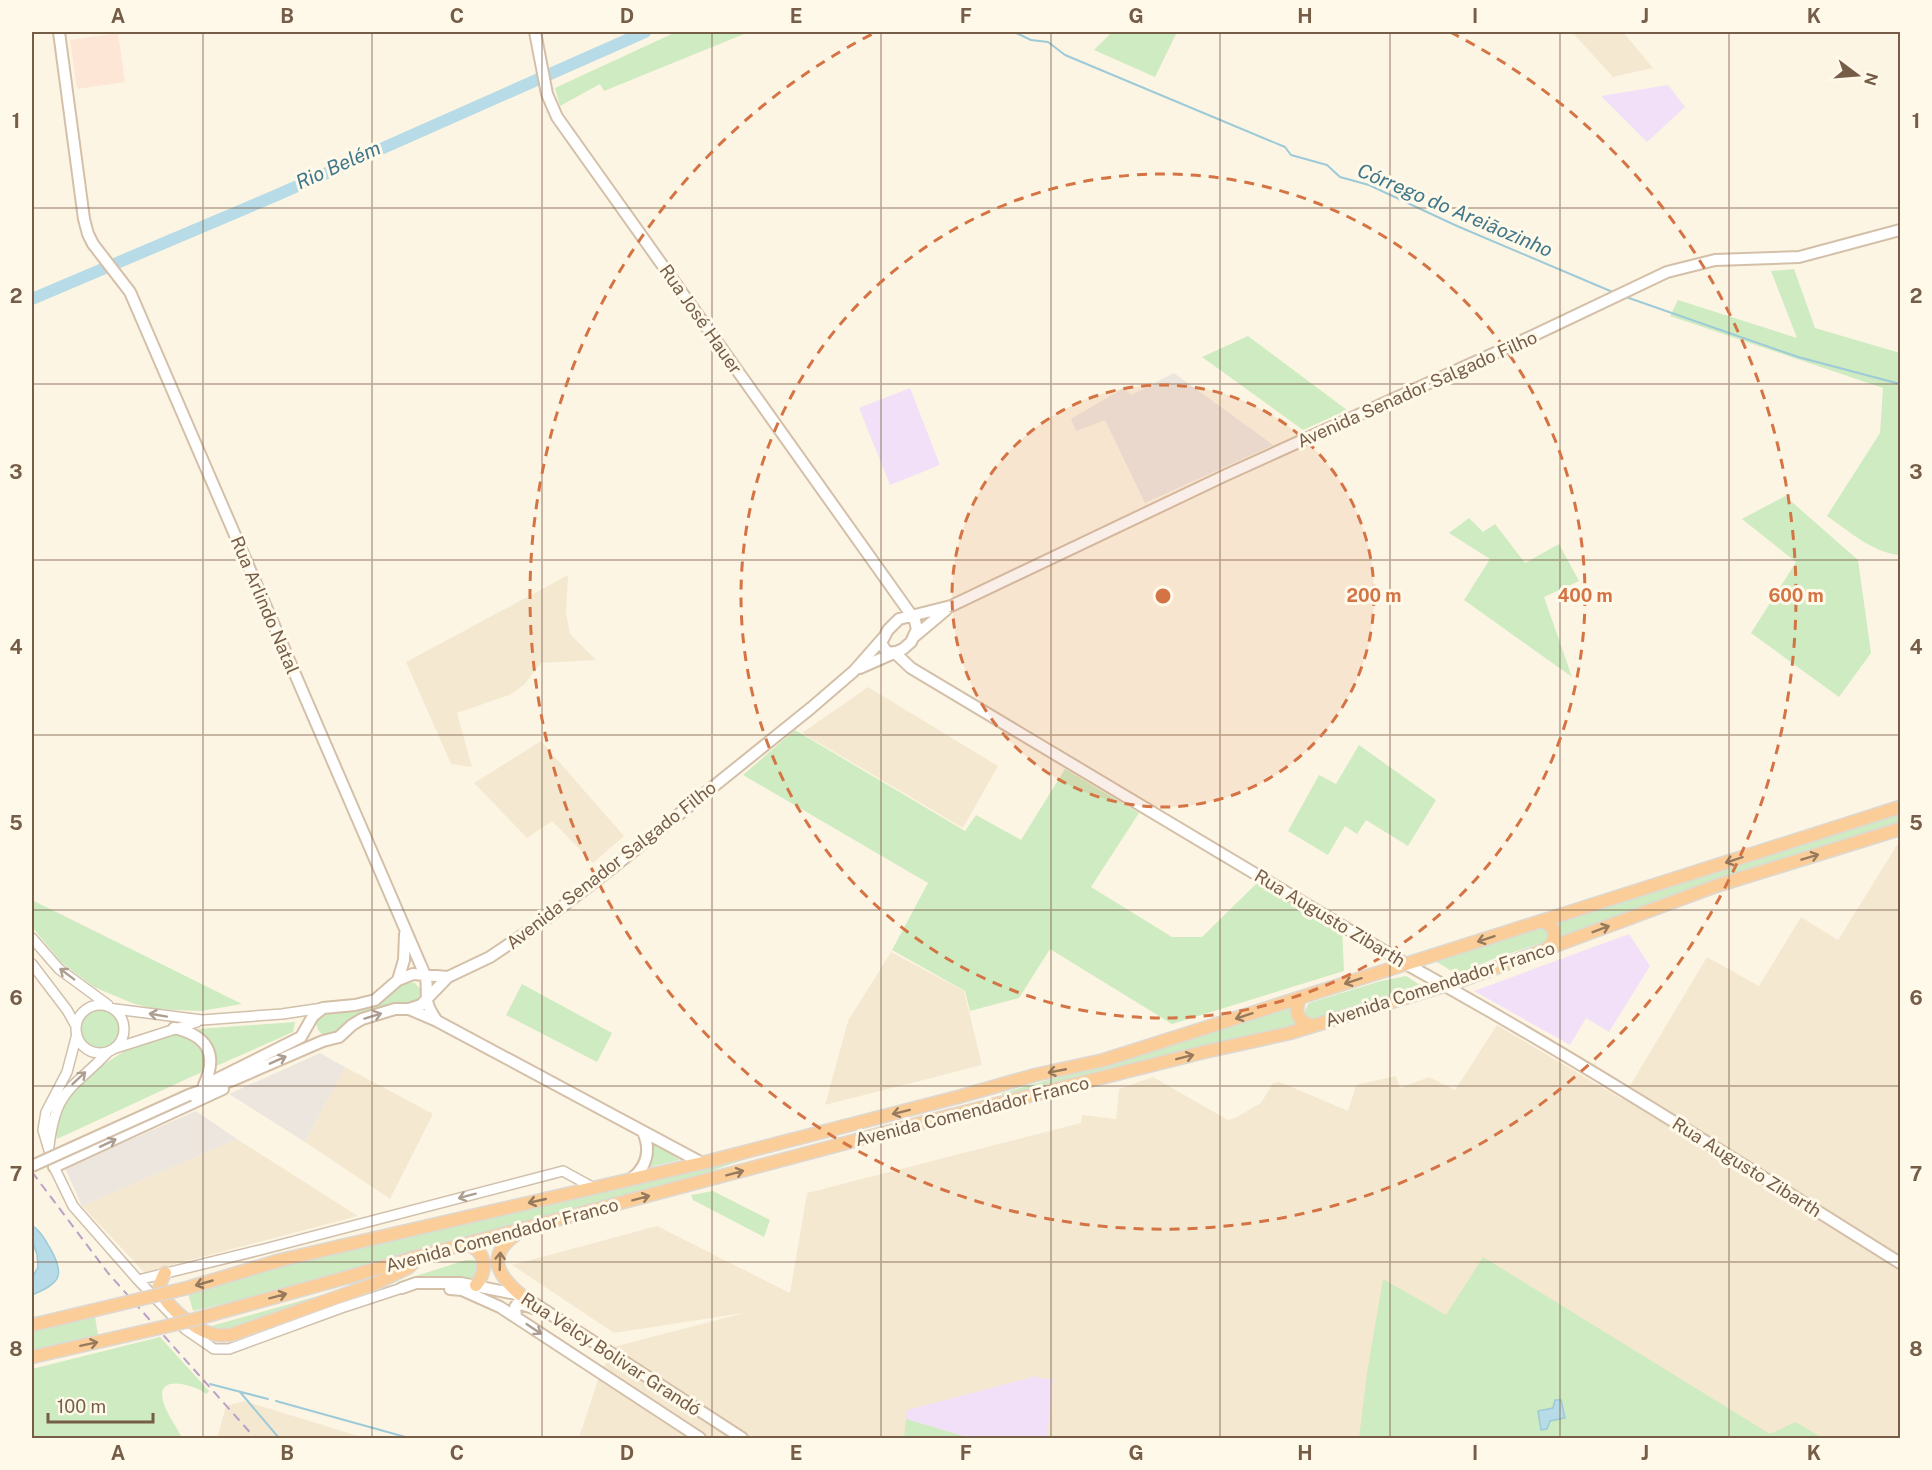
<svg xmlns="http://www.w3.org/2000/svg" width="1932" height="1470" viewBox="0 0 1932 1470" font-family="'Public Sans',sans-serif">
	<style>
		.residential { fill: #f5e8d1 }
		.commercial { fill: #fee6d6 }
		.industrial { fill: #ece6de }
		.education { fill: #f2e0f9 }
		.green { fill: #ceebc1 }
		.water { fill: #b7dbe7; stroke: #9dcad9; stroke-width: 1.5 }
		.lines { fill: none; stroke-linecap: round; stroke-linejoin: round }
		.stream { stroke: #9dcad9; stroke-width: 2 }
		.river { stroke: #b7dbe7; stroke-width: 12 }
		.tertiary-casing { stroke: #d1c0ac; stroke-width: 12 }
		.secondary-casing { stroke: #d4c0a9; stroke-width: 14 }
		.trunk-casing { stroke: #ded8d3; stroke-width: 15 }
		.tertiary { stroke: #fff; stroke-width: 9 }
		.secondary { stroke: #fff; stroke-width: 10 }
		.trunk { stroke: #fbce99; stroke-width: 12 }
		.rail { stroke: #b9a1c7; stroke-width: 2; stroke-dasharray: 9 6; stroke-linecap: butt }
		.secondary-bridge-casing { stroke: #d4c0a9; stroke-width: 14; stroke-linecap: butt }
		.trunk-bridge-casing { stroke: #ded8d3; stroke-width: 15; stroke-linecap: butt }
		.secondary-bridge { stroke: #fff; stroke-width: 10 }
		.trunk-bridge { stroke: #fbce99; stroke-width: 12 }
		.oneway { stroke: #97795c }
		.oneway2 { stroke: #ad9e91 }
		.grid { fill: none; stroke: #765d48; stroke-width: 1.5; stroke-opacity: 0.55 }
		.ring { fill: none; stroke: #d47445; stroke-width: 3; stroke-dasharray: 10 8 }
		.labels { text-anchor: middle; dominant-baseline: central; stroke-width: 6; stroke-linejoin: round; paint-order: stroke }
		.street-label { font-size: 18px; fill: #765d48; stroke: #fff9ea }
		.water-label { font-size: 20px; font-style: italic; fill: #41778a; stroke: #fff9ea }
		.centre { fill: #d47445; stroke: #fff9ea; stroke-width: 3 }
		.ring-label { font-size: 18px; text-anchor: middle; font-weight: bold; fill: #d47445; stroke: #fff9ea; stroke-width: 6; stroke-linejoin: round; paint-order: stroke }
		.neatline { fill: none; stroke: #765d48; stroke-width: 2 }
		.grid-label { font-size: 20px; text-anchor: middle; font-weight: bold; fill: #765d48 }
	</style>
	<rect width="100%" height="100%" fill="#fdf5e3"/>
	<path class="residential" d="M1572 32H1623L1653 68 1613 77Z
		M568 575 566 612 570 634 596 660 541 663 524 685 509 695 457 713 472 767 451 764 406 662Z
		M868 687 998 766 963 828 802 733Z
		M541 741 624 836 593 863 552 821 527 838 474 783Z
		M1900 844V1438H579L598 1380 613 1347 744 1313 614 1333 512 1265 657 1226 790 1293 807 1193 1081 1123 1082 1115 1116 1119 1119 1089 1153 1077 1228 1120 1235 1118 1261 1103 1273 1083 1280 1082 1348 1111 1356 1085 1396 1076 1400 1088 1429 1077 1455 1090 1497 1025 1622 1099 1707 957 1759 986 1801 917 1838 940 1897 845Z
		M891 952 964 991 982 1065 825 1105 848 1021Z
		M345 1067 433 1114 390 1199 305 1142Z
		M237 1139 358 1216 144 1272 82 1206Z
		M244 1401 365 1438H217L226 1406Z"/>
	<path class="commercial" d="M118 33 125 82 77 89 70 40Z"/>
	<path class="industrial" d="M1174 373 1273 445 1145 503 1105 420 1076 431 1071 419 1124 388 1131 395Z
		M320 1053 345 1067 305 1142 229 1094Z
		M196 1111 237 1139 82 1206 65 1168Z"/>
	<path class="education" d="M1668 85 1685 107 1647 142 1601 96Z
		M910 388 940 465 890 485 859 408Z
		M1629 934 1650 966 1609 1032 1586 1018 1570 1045 1474 991Z
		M1037 1376 1038 1378 1053 1379 1047 1438H970L906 1419 907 1410Z"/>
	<path class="green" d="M676 32H749L604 91 600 84 560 106 555 88Z
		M1112 32H1177L1155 77 1094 50Z
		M1794 269 1815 328 1900 353V555C1873 553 1849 531 1827 516L1880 433 1883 388 1670 316 1678 300 1797 338 1771 271Z
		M1248 336 1347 410 1303 430 1202 357Z
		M1785 496 1858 560 1871 653 1839 697 1751 633 1796 562 1742 519Z
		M1469 518 1483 532 1495 524 1525 563 1559 544 1579 581 1544 597 1572 677 1464 600 1490 559 1449 533Z
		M795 730 965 831 976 815 1021 840 1065 769 1139 813 1091 887 1172 937H1202L1257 883 1342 928 1344 971 1172 1024 1050 949 1019 998 970 1011 965 991 892 950 928 883 743 775Z
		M1359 745 1436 800 1408 846 1366 820 1357 834 1345 826 1328 855 1288 831 1319 775 1336 784Z
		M1900 812V826L1558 941 1560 932 1553 920Z
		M32 900 242 1004 201 1011 154 1009 132 1003 94 987 62 963 32 927Z
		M1547 925 1550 940 1493 959 1458 975 1432 959Z
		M1406 976 1420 985 1310 1021 1304 1013 1308 1004 1312 1002 1381 981Z
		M410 982 415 983 421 990 419 1000 416 1003 335 1035 324 1036 318 1030 316 1023 321 1015C338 1009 357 1013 374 1006 388 1001 396 986 410 982Z
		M522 984 612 1033 597 1062 506 1015Z
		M1294 1007 1310 1026 1003 1099 1002 1093 1173 1045Z
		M79 1029a21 21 0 1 1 42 0a21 21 0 1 1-42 0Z
		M295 1022 293 1032 214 1067C217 1050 209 1040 198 1029Z
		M173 1033C195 1038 210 1044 204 1071L57 1139C45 1099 115 1053 146 1041 154 1038 164 1036 173 1033Z
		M651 1139 680 1160 650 1167 653 1153Z
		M766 1152 679 1182 349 1273 193 1311 188 1293 282 1264Z
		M713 1191 770 1220 764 1237 693 1200 691 1195Z
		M1483 1257 1770 1434 1795 1422 1823 1438H1359L1367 1373 1383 1279 1446 1315Z
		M466 1260H474L479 1266V1273L473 1279 438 1278 394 1283Z
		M387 1272 389 1274 218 1334 204 1328 350 1287 349 1282Z
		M95 1317 98 1335 32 1351V1331Z
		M160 1337 209 1391 206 1394C193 1384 153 1373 164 1404 168 1416 177 1427 182 1438H32V1369Z
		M906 1419 970 1438H904Z"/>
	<path class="water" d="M32 1225C41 1232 44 1238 50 1248 66 1276 60 1283 32 1295V1278L38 1267 37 1254 32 1241Z
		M1555 1400H1561L1565 1418 1550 1421 1547 1429 1541 1430 1538 1411 1553 1408Z"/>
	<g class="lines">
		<path class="stream" d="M1014 32 1031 40 1048 42 1065 55 1285 147 1291 155 1327 165 1340 177 1369 185 1457 226 1615 293
			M1626 297 1798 357 1900 384
			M210 1384 268 1399
			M240 1392 279 1438
			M276 1401 409 1438"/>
		<path class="river" d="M32 299 277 195 645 32"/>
		<defs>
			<path id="tertiary" d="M32 938 59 969 108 1005
				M32 964 67 1010 76 1026
				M76 1029a24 24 0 1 1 48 0a24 24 0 1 1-48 0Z
				M115 1009 202 1020 282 1014 323 1008
				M77 1034 67 1072 46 1112 43 1130 54 1167 73 1206 138 1280 185 1329 214 1349H229L341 1308 402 1288
				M116 1048 197 1022
				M49 1146C56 1088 72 1090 108 1052
				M138 1280 264 1249 563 1171 594 1188"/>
			<path id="secondary" d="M59 32 84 219 88 234 93 244 130 292 425 975C428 984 426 990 427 999 427 1007 433 1015 437 1021
				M535 32 547 94 557 117 912 616
				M915 636 946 610
				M894 652 911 668 1406 964C1575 1057 1737 1161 1900 1263
				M891 653 886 651 881 643 888 630 899 619 951 606 1226 475 1526 339 1667 272 1715 260 1799 257 1900 230
				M860 668 903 649 911 642 917 629 914 617
				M398 980 404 960 405 934
				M409 1009 437 1021 702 1163
				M174 1028C206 1035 219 1053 204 1085
				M211 1082 301 1037 313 1016 323 1008 355 1005 375 1000 398 980 413 974 448 977
				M189 1095 233 1080 323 1041 339 1037 352 1025 362 1019 395 1009H409L421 1005 448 977 490 957 542 922 611 869 811 708 854 671 883 638
				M54 1167 223 1089
				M631 1179C647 1167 651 1150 643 1132
				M402 1288 416 1283H461L521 1295 742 1438
				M450 1289 462 1290 500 1307 700 1438
				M516 1317 515 1307 518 1303 533 1308"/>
			<path id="trunk" d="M1542 921C1557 926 1558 939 1547 949
				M1300 998C1294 1012 1297 1021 1312 1026
				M519 1232C486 1255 495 1273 521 1295
				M467 1244C486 1251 488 1270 476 1285
				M341 1246 702 1163 958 1097 1035 1075 1104 1060 1900 807
				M165 1273C163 1277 160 1282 160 1286 161 1304 196 1330 212 1334 217 1336 225 1335 231 1335L377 1283 409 1267 414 1262
				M348 1277 420 1256 925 1122 1204 1052 1290 1033 1463 980 1716 886 1900 829"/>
		</defs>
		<use href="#tertiary" class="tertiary-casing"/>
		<use href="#secondary" class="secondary-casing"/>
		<use href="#trunk" class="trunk-casing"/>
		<use href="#tertiary" class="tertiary"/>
		<use href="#secondary" class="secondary"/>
		<use href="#trunk" class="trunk"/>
		<path class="rail" d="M32 1172 108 1273 255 1438"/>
		<defs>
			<path id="secondary-bridge" d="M32 1166 189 1095"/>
			<path id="trunk-bridge" d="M32 1325 187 1288 281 1260 341 1246
				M32 1357 185 1322 348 1277"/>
		</defs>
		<use href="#secondary-bridge" class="secondary-bridge-casing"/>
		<use href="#trunk-bridge" class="trunk-bridge-casing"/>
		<use href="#secondary-bridge" class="secondary-bridge"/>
		<use href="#trunk-bridge" class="trunk-bridge"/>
	</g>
	<defs><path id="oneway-shaft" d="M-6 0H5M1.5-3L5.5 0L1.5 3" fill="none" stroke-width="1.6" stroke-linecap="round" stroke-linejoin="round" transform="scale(1.5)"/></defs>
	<g class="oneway">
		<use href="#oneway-shaft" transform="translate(1810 857) rotate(-17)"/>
		<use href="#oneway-shaft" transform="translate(1734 860) rotate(162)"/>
		<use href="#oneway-shaft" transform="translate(1601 929) rotate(-21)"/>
		<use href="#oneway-shaft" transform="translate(1486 939) rotate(162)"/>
		<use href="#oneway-shaft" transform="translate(1353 981) rotate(162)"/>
		<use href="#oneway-shaft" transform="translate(1244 1016) rotate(162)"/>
		<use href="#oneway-shaft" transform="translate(1185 1057) rotate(-14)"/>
		<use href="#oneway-shaft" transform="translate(1057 1071) rotate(169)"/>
		<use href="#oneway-shaft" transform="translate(901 1112) rotate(166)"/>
		<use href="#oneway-shaft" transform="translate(735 1173) rotate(-15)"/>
		<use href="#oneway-shaft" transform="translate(641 1198) rotate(-15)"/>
		<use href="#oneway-shaft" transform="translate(537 1201) rotate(167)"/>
		<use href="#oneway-shaft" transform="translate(500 1261) rotate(-88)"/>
		<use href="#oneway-shaft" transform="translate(204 1283) rotate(164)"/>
		<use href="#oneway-shaft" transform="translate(278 1296) rotate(-15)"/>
		<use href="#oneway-shaft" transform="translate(89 1344) rotate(-12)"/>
	</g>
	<g class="oneway2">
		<use href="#oneway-shaft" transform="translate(67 974) rotate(-143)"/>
		<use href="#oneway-shaft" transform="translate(158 1015) rotate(-170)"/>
		<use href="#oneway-shaft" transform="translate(373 1016) rotate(-17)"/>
		<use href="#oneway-shaft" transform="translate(278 1060) rotate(-24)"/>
		<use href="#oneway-shaft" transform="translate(79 1078) rotate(-43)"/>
		<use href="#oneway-shaft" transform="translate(108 1143) rotate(-25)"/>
		<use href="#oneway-shaft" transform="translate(467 1196) rotate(165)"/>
		<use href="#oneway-shaft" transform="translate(534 1329) rotate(34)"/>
	</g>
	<path class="grid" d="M203 32V1438M372 32V1438M542 32V1438M712 32V1438M881 32V1438M1051 32V1438M1220 32V1438M1390 32V1438M1560 32V1438M1729 32V1438M32 208H1900M32 384H1900M32 560H1900M32 735H1900M32 910H1900M32 1086H1900M32 1262H1900"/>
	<circle cx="1163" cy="596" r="211" fill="#d47445" fill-opacity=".12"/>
	<g class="ring">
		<circle cx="1163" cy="596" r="211"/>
		<circle cx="1163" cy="596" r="422"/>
		<path d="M1450 32A633 633 0 1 1 876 32"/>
	</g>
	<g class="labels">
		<g class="street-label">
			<text transform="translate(701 319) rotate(55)">Rua José Hauer</text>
			<text transform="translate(1417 389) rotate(-24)">Avenida Senador Salgado Filho</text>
			<text transform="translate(265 605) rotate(67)">Rua Arlindo Natal</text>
			<text transform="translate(611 865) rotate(-38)">Avenida Senador Salgado Filho</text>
			<text transform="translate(1330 918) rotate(31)">Rua Augusto Zibarth</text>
			<text transform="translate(1440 984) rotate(-18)">Avenida Comendador Franco</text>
			<text transform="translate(972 1111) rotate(-14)">Avenida Comendador Franco</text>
			<text transform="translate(1747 1167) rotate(32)">Rua Augusto Zibarth</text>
			<text transform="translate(502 1235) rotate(-15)">Avenida Comendador Franco</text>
			<text transform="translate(611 1354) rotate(33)">Rua Velcy Bolivar Grandó</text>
		</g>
		<g class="water-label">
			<text transform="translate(338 165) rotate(-24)">Rio Belém</text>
			<text transform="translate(1455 210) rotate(23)">Córrego do Areiãozinho</text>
		</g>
	</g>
	<circle cx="1163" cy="596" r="9" class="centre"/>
	<g class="ring-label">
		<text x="1374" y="602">200 m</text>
		<text x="1585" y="602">400 m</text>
		<text x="1796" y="602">600 m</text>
	</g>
	<rect width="1932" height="1470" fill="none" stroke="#fff9ea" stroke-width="66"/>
	<g transform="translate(1857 75) rotate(106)" stroke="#fff9ea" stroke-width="4.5" paint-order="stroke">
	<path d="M0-4.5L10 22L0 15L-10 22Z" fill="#765d48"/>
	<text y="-9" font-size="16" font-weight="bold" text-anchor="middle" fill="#765d48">N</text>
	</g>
	<path d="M48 1413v9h105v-9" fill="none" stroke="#765d48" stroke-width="3"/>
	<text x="57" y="1413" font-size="18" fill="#765d48" stroke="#fff9ea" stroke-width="4.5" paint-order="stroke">100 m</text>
	<rect x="33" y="33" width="1866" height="1404" class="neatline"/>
	<g class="grid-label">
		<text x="118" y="23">A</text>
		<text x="287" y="23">B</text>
		<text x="457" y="23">C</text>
		<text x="627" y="23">D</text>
		<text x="796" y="23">E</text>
		<text x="966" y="23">F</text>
		<text x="1136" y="23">G</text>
		<text x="1305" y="23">H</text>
		<text x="1475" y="23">I</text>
		<text x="1645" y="23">J</text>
		<text x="1814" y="23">K</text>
		<text x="16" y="128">1</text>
		<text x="1916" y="128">1</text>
		<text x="16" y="303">2</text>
		<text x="1916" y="303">2</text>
		<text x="16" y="479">3</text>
		<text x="1916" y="479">3</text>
		<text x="16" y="654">4</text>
		<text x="1916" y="654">4</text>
		<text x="16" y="830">5</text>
		<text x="1916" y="830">5</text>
		<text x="16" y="1005">6</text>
		<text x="1916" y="1005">6</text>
		<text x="16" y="1181">7</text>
		<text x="1916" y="1181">7</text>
		<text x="16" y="1356">8</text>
		<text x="1916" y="1356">8</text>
		<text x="118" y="1460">A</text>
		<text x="287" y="1460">B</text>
		<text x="457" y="1460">C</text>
		<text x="627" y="1460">D</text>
		<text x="796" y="1460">E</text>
		<text x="966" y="1460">F</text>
		<text x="1136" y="1460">G</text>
		<text x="1305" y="1460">H</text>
		<text x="1475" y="1460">I</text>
		<text x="1645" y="1460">J</text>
		<text x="1814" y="1460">K</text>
	</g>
</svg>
